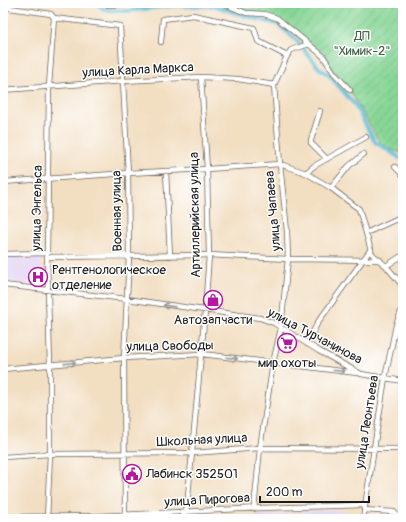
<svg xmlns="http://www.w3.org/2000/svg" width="406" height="522" viewBox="0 0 406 522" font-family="Pangolin,sans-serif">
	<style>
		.built { fill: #e2d4f3 }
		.garden { fill: url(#garden-furrows); stroke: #527959 }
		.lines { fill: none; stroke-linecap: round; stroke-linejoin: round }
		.canal { stroke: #5bbcd9; stroke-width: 4 }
		.minor-casing { stroke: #676056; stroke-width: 6 }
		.minor { stroke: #fff; stroke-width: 4.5 }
		.oneway { stroke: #999 }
		.labels { text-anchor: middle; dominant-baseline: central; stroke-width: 3; stroke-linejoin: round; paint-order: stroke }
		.park-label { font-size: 13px; fill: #415d47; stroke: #fff }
		.street-label { font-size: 13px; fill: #1c1c1c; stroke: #fff }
		.poi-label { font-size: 13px; fill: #1c1c1c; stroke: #fff; text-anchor: start }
	</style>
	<defs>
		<pattern id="garden-furrows" width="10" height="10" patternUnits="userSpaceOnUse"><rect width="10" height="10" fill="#87d696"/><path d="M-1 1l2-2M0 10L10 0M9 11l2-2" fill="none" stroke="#74b781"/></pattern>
	</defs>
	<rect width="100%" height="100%" fill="#fff"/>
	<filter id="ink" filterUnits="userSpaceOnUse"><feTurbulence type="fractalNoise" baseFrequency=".025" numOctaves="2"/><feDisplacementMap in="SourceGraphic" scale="8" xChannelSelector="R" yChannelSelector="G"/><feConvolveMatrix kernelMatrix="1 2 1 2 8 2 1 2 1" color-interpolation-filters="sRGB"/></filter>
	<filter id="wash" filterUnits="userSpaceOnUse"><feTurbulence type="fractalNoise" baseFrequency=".012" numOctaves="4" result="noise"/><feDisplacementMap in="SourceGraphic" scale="16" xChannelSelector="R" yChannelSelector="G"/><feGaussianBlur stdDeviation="0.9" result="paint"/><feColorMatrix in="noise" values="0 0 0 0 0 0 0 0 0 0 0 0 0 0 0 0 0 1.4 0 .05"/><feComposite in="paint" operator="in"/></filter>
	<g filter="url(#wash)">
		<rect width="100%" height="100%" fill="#f2dec1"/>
		<path class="built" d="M42 254 40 285 3 281V256Z
			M302 510H343L348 511 350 514V519H187L189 516 191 515 215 514 216 518 301 513Z"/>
		<path class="garden" d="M221 3H403V154L390 149 380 143 350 91 322 57 277 19 264 15 246 14Z"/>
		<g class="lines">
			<path class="canal" d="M96 3 105 10 127 11 172 6H216L241 15 278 24 297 41 319 68 329 75 355 105 375 142 403 160"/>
		</g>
	</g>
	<g filter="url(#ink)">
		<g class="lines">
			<defs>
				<path id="minor" d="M105 3 108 5 152 3
					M222 3 246 13 264 14 277 18 316 50 323 56 334 73 350 90
					M3 7 51 14 54 18 120 26 128 173 129 256 124 358 125 515
					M161 42 163 19 193 15 254 28 258 41 287 56
					M3 90 123 81 201 77 238 79 274 85
					M320 111 311 140V143L327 159
					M395 167 403 175
					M166 171 170 256
					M306 173 314 166 366 137
					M3 182 128 173 207 169 280 164 306 173 331 188 359 209 372 254 386 266 403 286
					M331 188 349 166 364 154
					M366 233 403 216
					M3 254 47 253
					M47 257 209 255 288 259 380 260
					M386 266 403 255
					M3 285 127 299 260 318 274 323 319 351 361 374 403 381
					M307 344 318 322 371 249
					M3 369 124 358 202 354 357 373
					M3 457 50 454 192 453 260 448 403 449
					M254 509 260 448 273 363 281 328 288 259 287 231 280 164 274 85 287 56 291 50 309 44
					M364 510 394 512 401 519
					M3 517 99 516 260 508 365 505
					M47 519 50 454V365L47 257 49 86 54 18
					M182 519 187 507 205 311 209 255 207 169 201 77
					M363 519 385 378 396 325 403 306"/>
			</defs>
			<use href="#minor" class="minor-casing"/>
			<use href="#minor" class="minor"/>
		</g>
		<defs><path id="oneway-shaft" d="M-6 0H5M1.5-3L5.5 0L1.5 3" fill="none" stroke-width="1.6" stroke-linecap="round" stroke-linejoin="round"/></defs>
		<g class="oneway">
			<use href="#oneway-shaft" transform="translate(169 306) rotate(-172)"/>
			<use href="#oneway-shaft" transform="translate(232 358) rotate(7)"/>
			<use href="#oneway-shaft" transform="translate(70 363) rotate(-6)"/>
			<use href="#oneway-shaft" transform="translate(339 371) rotate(7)"/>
		</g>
	</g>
	<defs>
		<symbol id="hospital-ring" viewBox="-11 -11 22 22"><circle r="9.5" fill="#fff" stroke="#b5179e" stroke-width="1.5"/><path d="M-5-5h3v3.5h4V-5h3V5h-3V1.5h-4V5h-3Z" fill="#b5179e"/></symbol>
		<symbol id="shop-ring" viewBox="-11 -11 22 22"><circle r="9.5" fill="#fff" stroke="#b5179e" stroke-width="1.5"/><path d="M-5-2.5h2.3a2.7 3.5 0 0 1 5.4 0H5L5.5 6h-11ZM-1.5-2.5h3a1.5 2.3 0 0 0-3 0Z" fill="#b5179e"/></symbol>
		<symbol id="supermarket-ring" viewBox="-11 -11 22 22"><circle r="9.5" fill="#fff" stroke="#b5179e" stroke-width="1.5"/><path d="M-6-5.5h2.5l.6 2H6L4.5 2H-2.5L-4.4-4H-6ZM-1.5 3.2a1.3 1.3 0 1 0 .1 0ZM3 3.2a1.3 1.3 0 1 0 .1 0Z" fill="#b5179e"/></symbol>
		<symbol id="civic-ring" viewBox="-11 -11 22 22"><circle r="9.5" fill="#fff" stroke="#b5179e" stroke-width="1.5"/><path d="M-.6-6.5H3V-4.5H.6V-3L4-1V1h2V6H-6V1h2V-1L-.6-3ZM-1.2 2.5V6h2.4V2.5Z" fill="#b5179e"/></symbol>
	</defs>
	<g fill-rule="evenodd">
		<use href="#hospital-ring" x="27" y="266" width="22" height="22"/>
		<use href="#shop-ring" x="202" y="289" width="22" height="22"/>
		<use href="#supermarket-ring" x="276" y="332" width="22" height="22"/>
		<use href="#civic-ring" x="121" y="463" width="22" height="22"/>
	</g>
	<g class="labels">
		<g class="park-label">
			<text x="362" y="36">ДП<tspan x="362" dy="15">"Химик-2"</tspan></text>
		</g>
		<g class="street-label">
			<text transform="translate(138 70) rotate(-3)">улица Карла Маркса</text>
			<text transform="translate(37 208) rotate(-89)">улица Энгельса</text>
			<text transform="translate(117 211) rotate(-91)">Военная улица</text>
			<text transform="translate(273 211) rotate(-95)">улица Чапаева</text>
			<text transform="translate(195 215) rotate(-91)">Артиллерийская улица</text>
			<text transform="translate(315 336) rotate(28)">улица Турчанинова</text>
			<text transform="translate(170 346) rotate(-1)">улица Свободы</text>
			<text transform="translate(367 422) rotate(-81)">улица Леонтьева</text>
			<text transform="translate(202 440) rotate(-3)">Школьная улица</text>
			<text transform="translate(207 500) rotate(-3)">улица Пирогова</text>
		</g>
		<g class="poi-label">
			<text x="52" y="270">Рентгенологическое<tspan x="52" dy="15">отделение</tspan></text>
			<text x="213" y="320" text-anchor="middle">Автозапчасти</text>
			<text x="287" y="363" text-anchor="middle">мир охоты</text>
			<text x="146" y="474">Лабинск 352501</text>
		</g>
	</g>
	<rect width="406" height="522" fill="none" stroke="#fff" stroke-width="16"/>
	<path d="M260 496v6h109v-6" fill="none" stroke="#1c1c1c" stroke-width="2"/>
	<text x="266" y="496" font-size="12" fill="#1c1c1c" stroke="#ffffff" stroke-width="3" paint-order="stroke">200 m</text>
</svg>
